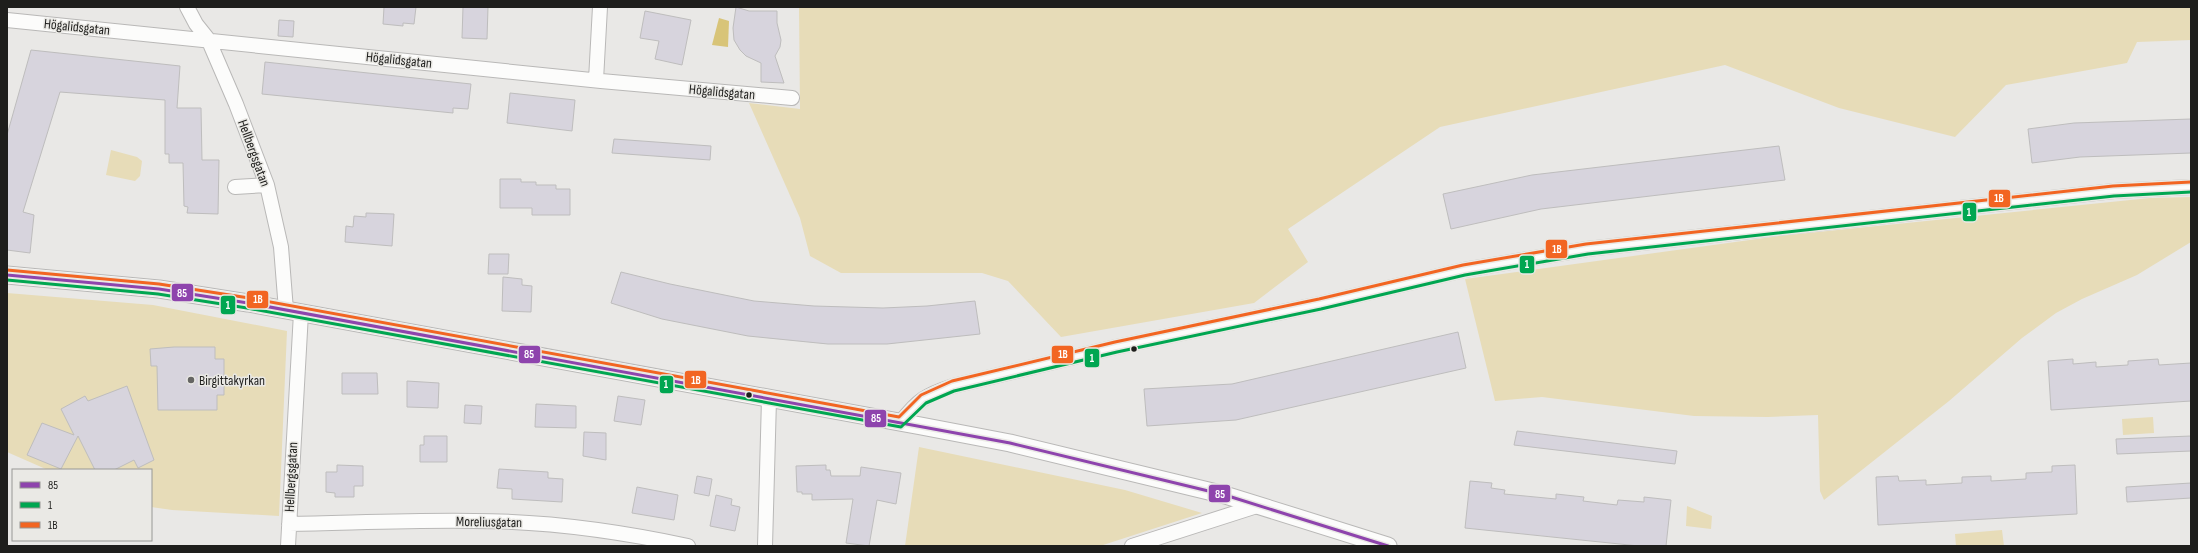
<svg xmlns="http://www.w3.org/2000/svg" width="2198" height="553" viewBox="0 0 2198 553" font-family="'Sofia Sans Condensed',sans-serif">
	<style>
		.green { fill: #e7dcb8 }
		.water { fill: #d8c478 }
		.building { fill: #d7d4dd; stroke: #bebdbd }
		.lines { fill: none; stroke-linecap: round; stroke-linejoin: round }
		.minor-casing { stroke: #b9b8b7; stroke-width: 16 }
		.tertiary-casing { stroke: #b9b8b7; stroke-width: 19 }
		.minor { stroke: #fcfcfb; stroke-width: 14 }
		.tertiary { stroke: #fcfcfb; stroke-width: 17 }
		.bus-1-casing { stroke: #eae9e5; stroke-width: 6 }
		.bus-2-casing { stroke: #eae9e5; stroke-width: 6 }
		.bus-3-casing { stroke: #eae9e5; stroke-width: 6 }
		.bus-1 { stroke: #8e44ad; stroke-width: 3 }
		.bus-2 { stroke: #00a651; stroke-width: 3 }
		.bus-3 { stroke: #f26522; stroke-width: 3 }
		.bus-dot { fill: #1e1e1c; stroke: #eae9e5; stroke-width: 1.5 }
		.poi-dot { fill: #656563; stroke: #eae9e5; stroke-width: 1.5 }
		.labels { text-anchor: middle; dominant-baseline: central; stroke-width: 3; stroke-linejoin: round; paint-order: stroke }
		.street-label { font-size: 14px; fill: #1e1e1c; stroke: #eae9e5 }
		.poi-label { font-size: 14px; fill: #1e1e1c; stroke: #eae9e5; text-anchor: start }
		.line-badge { stroke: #eae9e5; stroke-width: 1.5 }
		.badge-label { font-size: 11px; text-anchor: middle; font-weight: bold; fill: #fff }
	</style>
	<rect width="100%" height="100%" fill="#e9e8e6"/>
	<path class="green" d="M799 7H2191V40L2137 42 2127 63 2006 85 1955 137 1839 108 1725 65 1440 127 1288 229 1308 262 1254 303 1061 337 1008 281 982 273H841L810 256 800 218 749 103 800 109Z
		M111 150 137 157 142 161 140 176 135 181 106 175Z
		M2191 197V242L2137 275 2082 299 2056 313 2022 338 1949 401 1824 500 1820 491 1818 415 1768 417 1694 416 1542 397 1495 401 1465 279 1779 236 2150 198Z
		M7 293 153 305 287 331 279 516 172 510 151 507V470H48L7 452Z
		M2153 417 2154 433 2123 435 2122 419Z
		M919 447 1125 490 1202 513 1100 546H905Z
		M1687 506 1712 516 1711 529 1686 526Z
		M2002 530 2004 546H1956L1955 534Z"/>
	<path class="water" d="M719 18 729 21 728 47 712 45Z"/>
	<path class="building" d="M384 7H416L414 24 403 23V26L383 24Z
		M463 7H488L487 39 462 38Z
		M736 7 749 11H777V23L781 40 780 47 775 56 784 83 761 82V63L746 56 740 50 734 40 733 28Z
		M645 11 691 20 682 65 655 59 659 41 640 38Z
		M279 20 294 21 293 37 278 36Z
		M31 50 180 66 177 108H201L202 160H219L218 214 187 213 188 207 184 206 183 163H169V154H165V100L60 92 23 212 34 215 30 253 7 250V135Z
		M265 62 471 84 468 109 453 108V113L262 94Z
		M510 93 575 100 572 131 507 123Z
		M2191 119V153L2080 157 2032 163 2028 129 2074 123Z
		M614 139 711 146 710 160 612 153Z
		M1779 146 1785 180 1541 209 1451 229 1443 194 1532 175Z
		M500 179H521V182H536V185H556V189H570V215H532V208H500Z
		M366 213 394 214 392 246 345 242 346 226 353 227 354 216 366 217Z
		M489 254H509L508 274H488Z
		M621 272 670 284 754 301 814 306 883 308 927 306 975 301 980 334 887 344H828L748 336 662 319 611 303Z
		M503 277 522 279V285L532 286 531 312 502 311Z
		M1458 332 1466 368 1236 420 1147 426 1144 389 1232 384Z
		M174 347H215V359H224V395H217V410H158L157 366H151L150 349Z
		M2073 359V364L2096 362V367L2128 365V361L2158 359 2159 365 2191 363V401L2051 410 2048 361Z
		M342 373H377L378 394H342Z
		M407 381 439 383 438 408 407 407Z
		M127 386 154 460 138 468 134 460 114 470H95L78 436 61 469 27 455 42 423 74 435 61 409 85 396 88 401Z
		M618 396 645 400 641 425 614 421Z
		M536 404 576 406V428L535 427Z
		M465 405 482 406 481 424 464 423Z
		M1517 431 1677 451 1675 464 1514 445Z
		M584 432 606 433V460L583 456Z
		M424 436H447V462H420V445H424Z
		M2191 436V451L2117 454 2116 439Z
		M337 465 363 466V486H354V497H335V493L326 492V472H337Z
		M826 465V470H830L831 476H860L861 467 901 473 896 504 877 500 869 546 846 543 853 499 812 500V494H802V492H797L796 466Z
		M2075 465 2077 514 1878 525 1876 477 1898 476 1899 481 1926 480V485L1962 483V477L1991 476V481L2026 479V473L2052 472V466Z
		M499 469 548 472V478L563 479 562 502 512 499V489L497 488Z
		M697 476 712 479 709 496 694 493Z
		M1470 481 1492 483 1491 488 1505 490 1504 494 1556 499V494L1584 497 1583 501 1617 505 1618 500 1644 502V497L1671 500 1666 546H1639L1465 528Z
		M2191 483V498L2127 502 2126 487Z
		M637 487 678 495 674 520 632 513Z
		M716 495 732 499 731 505 740 507 735 531 710 526Z"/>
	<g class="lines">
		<defs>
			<path id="minor" d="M187 7 196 24 208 39 236 104 267 185 281 247 286 310
				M7 20 601 81 792 98
				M596 80 600 7
				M235 187 267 185
				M901 422C918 400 926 395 953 386L1116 347 1320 304 1464 270 1587 249 2114 191 2191 187
				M289 524C351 523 413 520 474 521 546 521 618 531 688 546
				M288 546 301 313
				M765 546 769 399
				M1132 546 1260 505"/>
			<path id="tertiary" d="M7 275 159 289 248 303 921 426 1010 443 1225 495 1388 546"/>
		</defs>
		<use href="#minor" class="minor-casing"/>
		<use href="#tertiary" class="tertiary-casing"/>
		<use href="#minor" class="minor"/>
		<use href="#tertiary" class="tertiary"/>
		<defs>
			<path id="bus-1" d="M7 275 159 289 248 303 1010 443 1225 495 1388 546"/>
			<path id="bus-2" d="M7 280 158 294 247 308 901 427 926 403 954 391 1117 352 1321 309 1465 275 1588 254 2114 196 2191 192"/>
			<path id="bus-3" d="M7 270 159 284 249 298 899 417 921 395 952 381 1115 342 1319 299 1463 265 1586 244 2113 186 2191 182"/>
		</defs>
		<use href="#bus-1" class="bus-1-casing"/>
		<use href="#bus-2" class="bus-2-casing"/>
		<use href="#bus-3" class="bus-3-casing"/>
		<use href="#bus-1" class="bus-1"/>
		<use href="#bus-2" class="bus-2"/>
		<use href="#bus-3" class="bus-3"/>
	</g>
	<g class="bus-dot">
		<circle cx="1134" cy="349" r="3.5"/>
		<circle cx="749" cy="395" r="3.5"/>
	</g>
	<circle class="poi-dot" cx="191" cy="380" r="4"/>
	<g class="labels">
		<g class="street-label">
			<text transform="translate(77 27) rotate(6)">Högalidsgatan</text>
			<text transform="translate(399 60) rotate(6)">Högalidsgatan</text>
			<text transform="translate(722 92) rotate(5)">Högalidsgatan</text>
			<text transform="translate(254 153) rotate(70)">Hellbergsgatan</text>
			<text transform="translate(291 477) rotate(-87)">Hellbergsgatan</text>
			<text transform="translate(489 522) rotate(1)">Moreliusgatan</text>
		</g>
		<g class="poi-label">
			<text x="199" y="380">Birgittakyrkan</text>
		</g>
	</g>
	<g class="line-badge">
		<rect x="1988" y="189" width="23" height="19" rx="4" fill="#f26522"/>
		<rect x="1962" y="202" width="15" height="20" rx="4" fill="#00a651"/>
		<rect x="1545" y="239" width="23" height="20" rx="4" fill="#f26522"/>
		<rect x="1519" y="255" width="16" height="19" rx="4" fill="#00a651"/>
		<rect x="171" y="283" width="23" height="19" rx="4" fill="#8e44ad"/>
		<rect x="246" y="290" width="23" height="19" rx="4" fill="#f26522"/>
		<rect x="220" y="295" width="16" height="20" rx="4" fill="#00a651"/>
		<rect x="1051" y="345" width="23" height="19" rx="4" fill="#f26522"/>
		<rect x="518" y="345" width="23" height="19" rx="4" fill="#8e44ad"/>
		<rect x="1084" y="348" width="16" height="20" rx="4" fill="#00a651"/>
		<rect x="684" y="370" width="23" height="19" rx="4" fill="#f26522"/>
		<rect x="659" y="375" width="15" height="19" rx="4" fill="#00a651"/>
		<rect x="864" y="409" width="23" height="19" rx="4" fill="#8e44ad"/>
		<rect x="1208" y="484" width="23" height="19" rx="4" fill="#8e44ad"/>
	</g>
	<g class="badge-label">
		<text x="1999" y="202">1B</text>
		<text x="1969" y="216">1</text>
		<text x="1557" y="253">1B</text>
		<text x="1527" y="268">1</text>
		<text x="182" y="297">85</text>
		<text x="258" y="303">1B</text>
		<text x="228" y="309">1</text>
		<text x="1063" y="358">1B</text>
		<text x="529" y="358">85</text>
		<text x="1092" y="362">1</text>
		<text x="696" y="384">1B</text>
		<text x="666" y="388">1</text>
		<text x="876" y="422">85</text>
		<text x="1220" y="498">85</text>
	</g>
	<rect width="2198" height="553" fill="none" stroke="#1e1e1c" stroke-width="16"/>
	<rect x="12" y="469" width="140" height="72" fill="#eae9e5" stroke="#989895"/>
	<rect x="20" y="482" width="20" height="6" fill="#8e44ad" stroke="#989895"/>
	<text x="48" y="489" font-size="12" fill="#1e1e1c">85</text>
	<rect x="20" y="502" width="20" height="6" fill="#00a651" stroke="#989895"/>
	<text x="48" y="509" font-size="12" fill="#1e1e1c">1</text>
	<rect x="20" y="522" width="20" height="6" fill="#f26522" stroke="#989895"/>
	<text x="48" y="529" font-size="12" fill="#1e1e1c">1B</text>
</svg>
